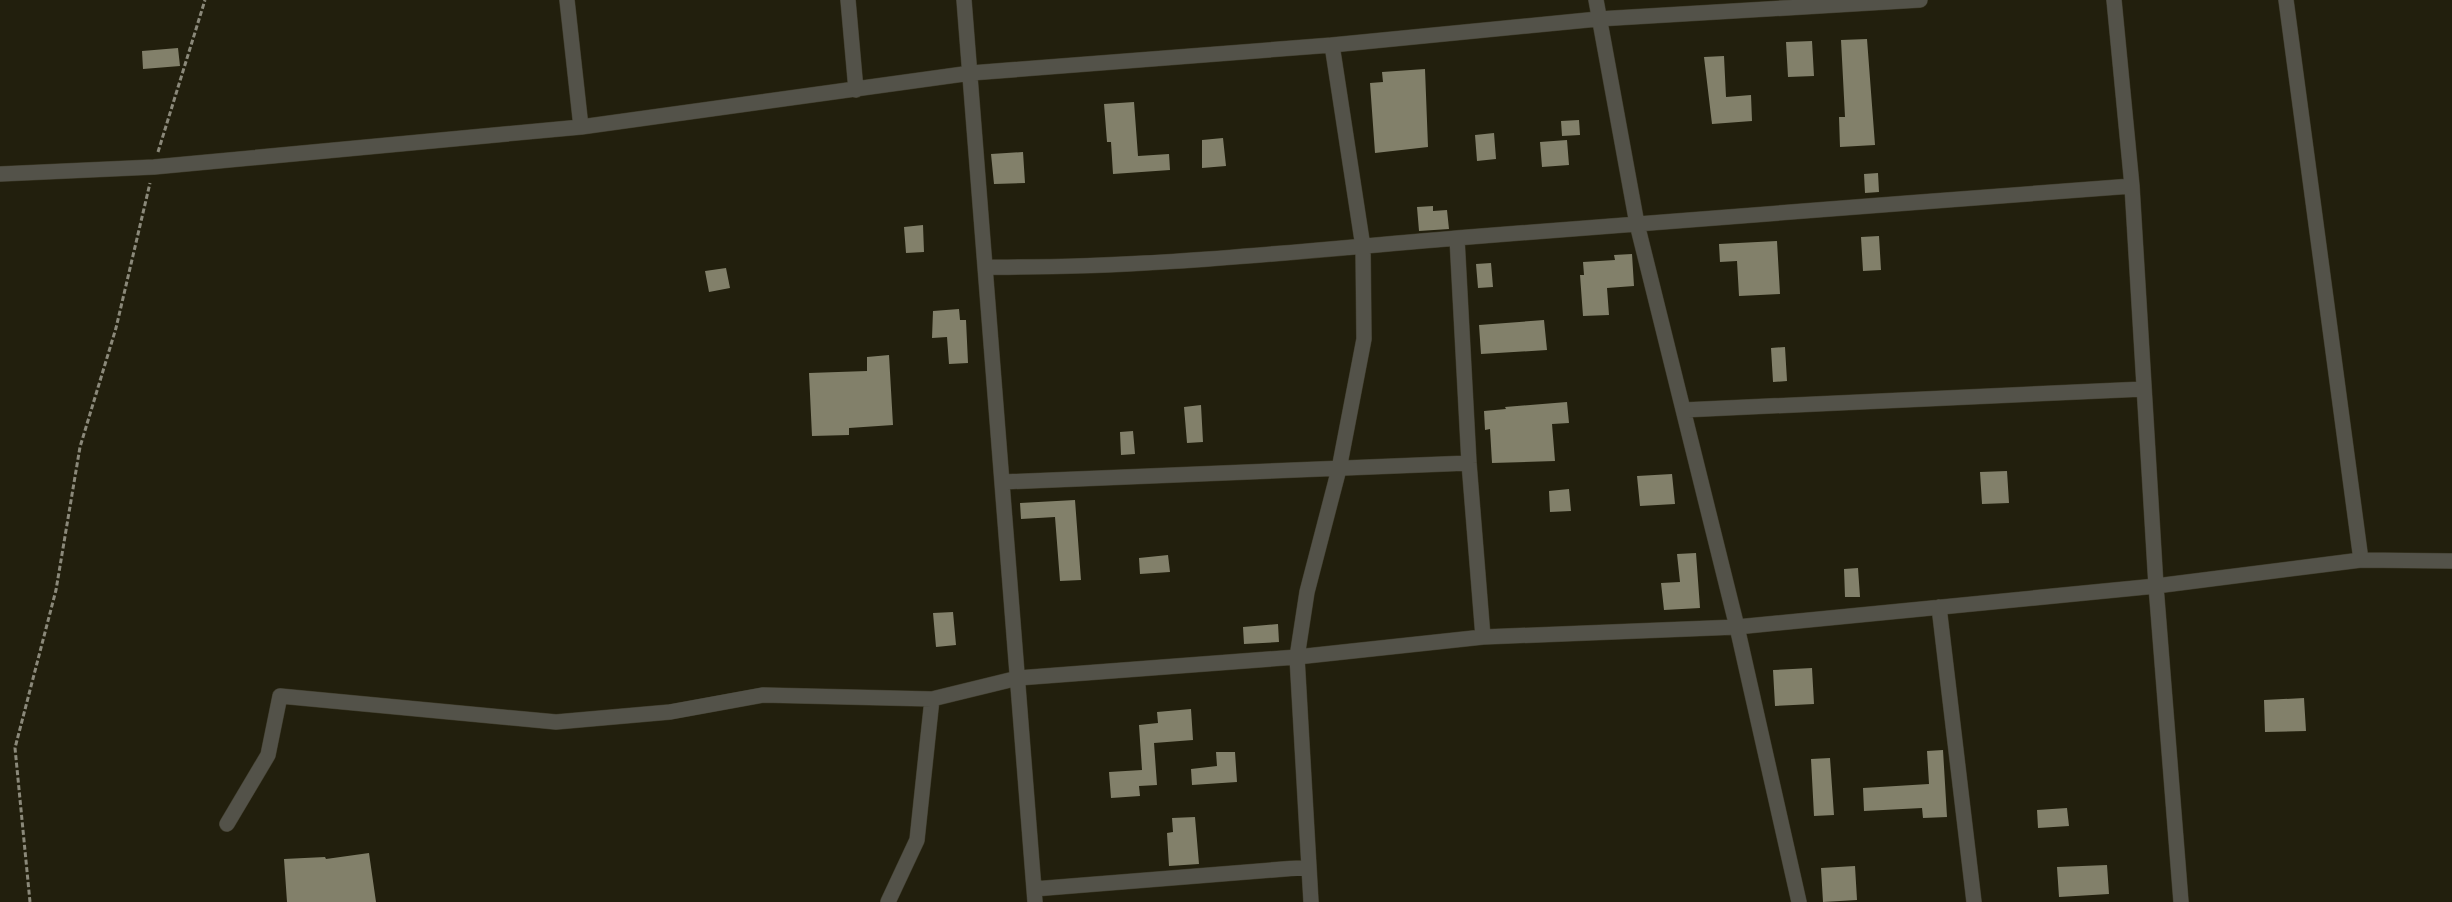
<svg xmlns="http://www.w3.org/2000/svg" width="2452" height="902" viewBox="0 0 2452 902" font-family="'Crimson Pro',serif">
	<style>
		.building { fill: #82806a }
		.lines { fill: none; stroke-linecap: round; stroke-linejoin: round }
		.minor-casing { stroke: #3e3b2a; stroke-width: 16 }
		.path { stroke: #8b897a; stroke-width: 3; stroke-dasharray: 5 2.5; stroke-linecap: butt }
		.minor { stroke: #535249; stroke-width: 15 }
	</style>
	<rect width="100%" height="100%" fill="#221f0d"/>
	<path class="building" d="M1867 39 1875 145 1840 147 1839 117H1845L1841 40Z
		M1812 41 1814 76 1788 77 1786 42Z
		M178 48 180 66 143 69 142 51Z
		M1724 56 1726 97 1751 95 1752 121 1712 124 1704 57Z
		M1425 69 1428 147 1375 153 1370 83 1383 82 1382 72Z
		M1134 102 1138 156 1169 154 1170 170 1113 174 1111 142H1107L1104 104Z
		M1579 120 1580 135 1562 136 1561 121Z
		M1494 133 1496 159 1477 161 1475 135Z
		M1223 138 1226 166 1202 168V140Z
		M1567 140 1569 165 1542 167 1540 142Z
		M1023 152 1025 183 994 184 991 154Z
		M1878 173 1879 192 1865 193 1864 174Z
		M1433 206V211L1447 210 1449 229 1419 231 1417 207Z
		M923 225 924 252 906 253 904 227Z
		M1879 236 1881 270 1863 271 1861 237Z
		M1777 241 1780 294 1739 296 1737 261 1720 262 1719 244Z
		M1632 254 1634 286 1607 288 1609 315 1583 316 1580 275H1584L1583 262 1615 260 1614 255Z
		M1491 263 1493 287 1478 288 1476 264Z
		M726 268 730 288 709 292 705 271Z
		M959 309 960 320H966L968 363 949 364 947 337 932 338 933 311Z
		M1544 320 1547 350 1481 354 1479 325Z
		M1785 347 1787 381 1773 382 1771 348Z
		M889 355 893 425 849 428V435L812 436 809 373 867 371V357Z
		M1567 402 1569 423 1552 424 1555 461 1492 463 1490 429 1485 430 1484 411 1506 409 1505 407Z
		M1201 405 1203 442 1187 443 1184 407Z
		M1133 431 1135 454 1121 455 1120 432Z
		M2007 471 2009 503 1982 504 1980 472Z
		M1672 474 1675 504 1640 506 1637 476Z
		M1569 489 1571 511 1550 512 1549 491Z
		M1075 500 1081 580 1060 581 1055 517 1021 519 1020 503Z
		M1696 553 1700 608 1664 610 1661 583 1680 582 1677 554Z
		M1168 555 1170 572 1140 574 1139 558Z
		M1858 568 1860 597H1845L1844 569Z
		M953 612 956 645 936 647 933 613Z
		M1278 624 1279 642 1244 644 1243 627Z
		M1812 668 1814 704 1775 706 1773 670Z
		M2304 698 2306 731 2265 732 2264 700Z
		M1191 709 1193 740 1154 743 1157 785 1139 786 1140 796 1111 798 1109 772 1142 770 1139 725 1158 723 1157 712Z
		M1943 750 1947 817 1923 818 1922 808 1864 811 1863 788 1929 784 1927 751Z
		M1216 752H1235L1237 782 1192 785 1191 769 1217 766Z
		M1830 758 1834 815 1814 816 1811 759Z
		M2067 808 2069 826 2038 828 2037 810Z
		M1195 817 1199 864 1169 866 1167 833 1173 832 1172 818Z
		M369 853 376 902H287L284 859 325 857 326 859Z
		M2107 865 2109 894 2059 897 2057 867Z
		M1855 866 1857 900 1823 902 1821 868Z"/>
	<g class="lines">
		<defs>
			<path id="minor" d="M567 0 581 127
				M848 0 856 90
				M964 0 1035 902
				M1596 0 1637 224 1737 627 1799 902
				M2114 0 2132 186 2156 586 2181 902
				M2286 0 2361 560
				M0 174 154 167 581 127 971 73 1332 45 1598 19 1920 0
				M1457 238 1469 463 1483 637
				M985 267C1146 269 1308 250 1469 237 1690 219 1911 203 2132 186
				M1683 410 2144 389
				M1002 482 1469 463
				M1939 607 1974 902
				M227 824 268 755 280 696 556 722 670 712 763 695 932 699 1018 678 1297 657 1483 637 1737 627 2156 586 2361 560 2452 561
				M1034 889 1309 867
				M888 902 917 840 932 699
				M1311 902 1297 657 1307 592 1339 469 1364 339 1363 247 1332 45"/>
		</defs>
		<use href="#minor" class="minor-casing"/>
		<path class="path" d="M158 152 205 0
			M30 902 15 748 56 590 80 447 116 328 150 183"/>
		<use href="#minor" class="minor"/>
	</g>
</svg>
